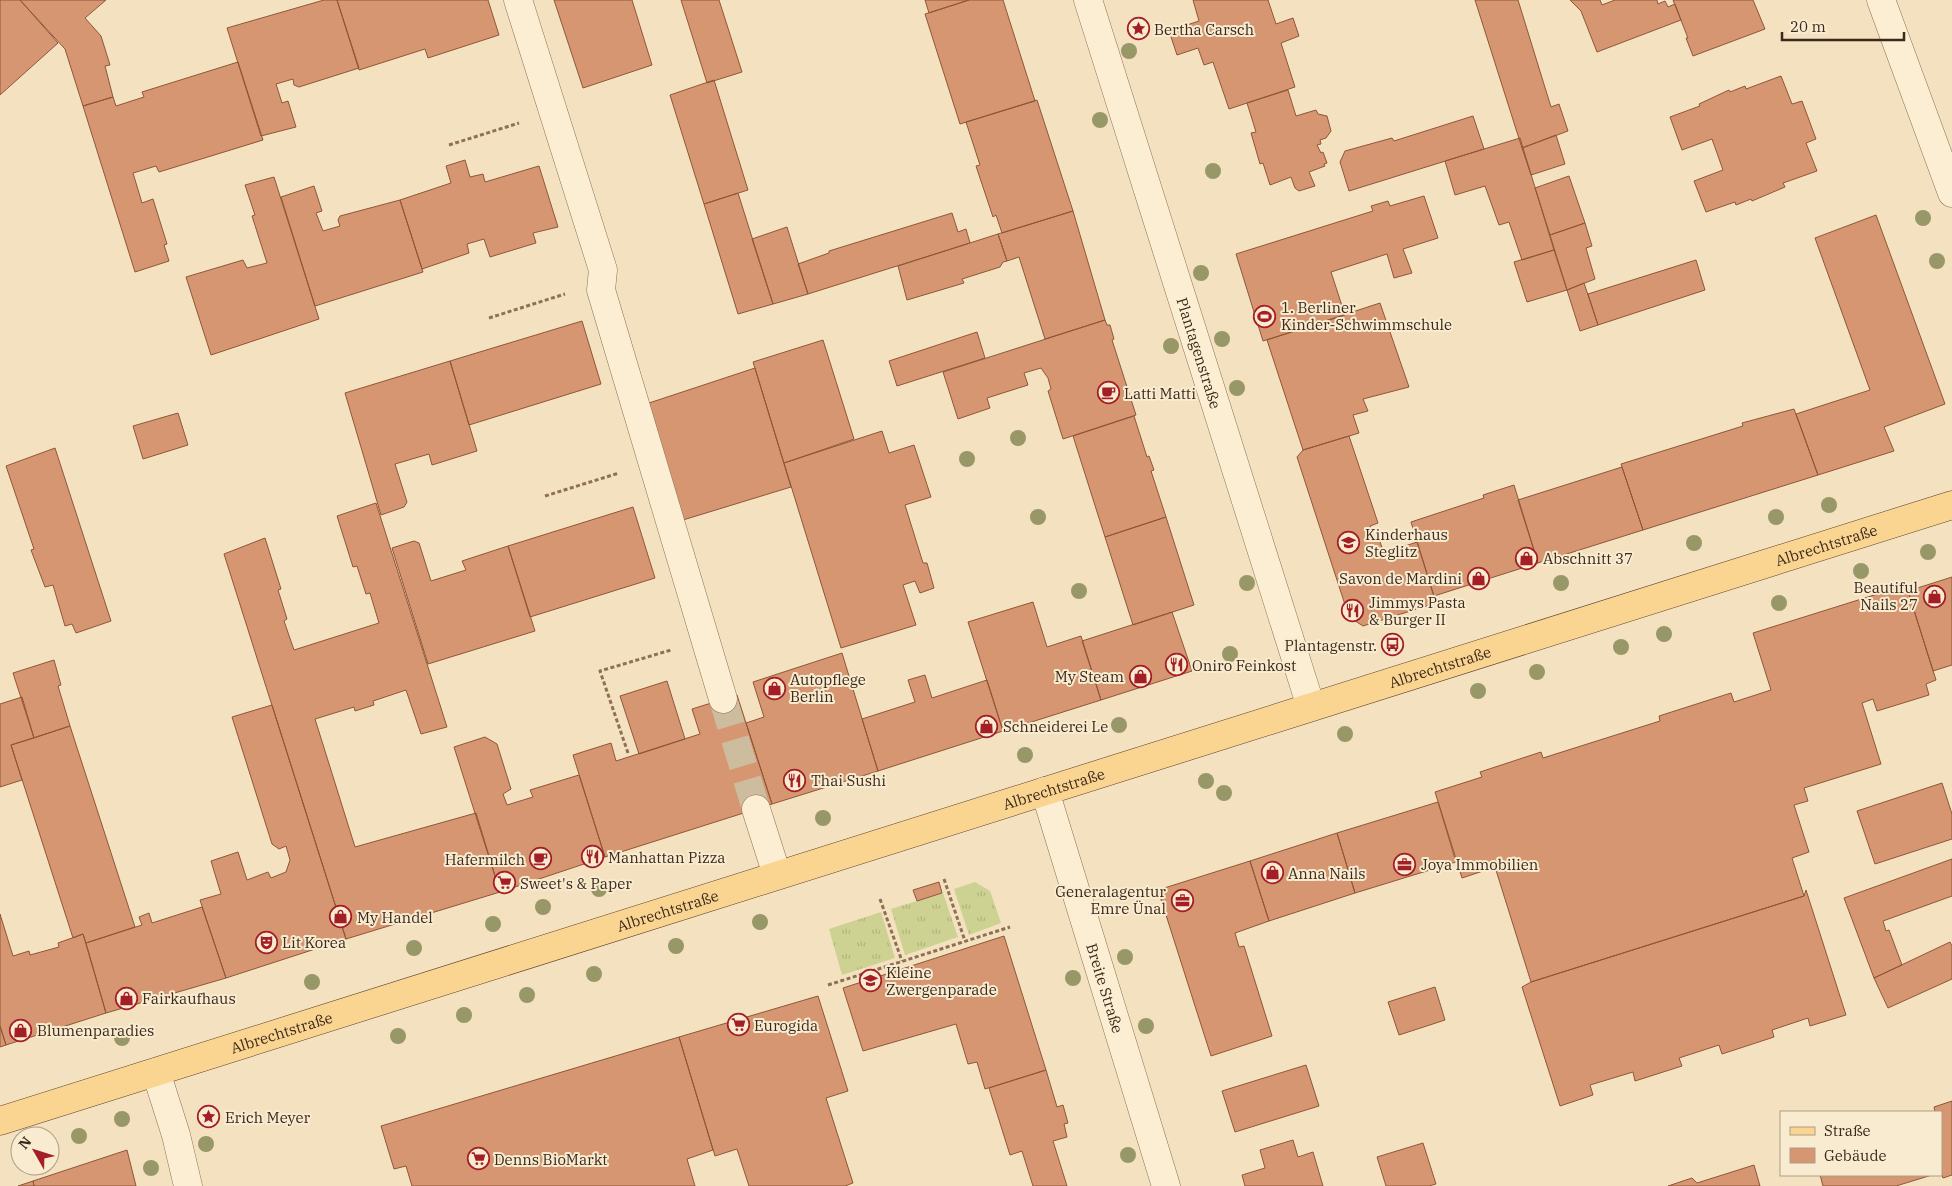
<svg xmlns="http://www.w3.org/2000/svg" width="1952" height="1186" viewBox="0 0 1952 1186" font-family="'IBM Plex Serif',serif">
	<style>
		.grass { fill: url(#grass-tufts) }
		.building { fill: #d59671; stroke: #8f5738 }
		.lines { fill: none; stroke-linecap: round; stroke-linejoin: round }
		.minor-tunnel { stroke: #cebc9e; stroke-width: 28; stroke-dasharray: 28 14; stroke-linecap: butt }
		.minor-casing { stroke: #8e7155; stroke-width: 29 }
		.major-casing { stroke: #5b3e2a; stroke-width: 29 }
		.path { stroke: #8e7155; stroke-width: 3; stroke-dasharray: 4 2.5; stroke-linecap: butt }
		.minor { stroke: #fceed3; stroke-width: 28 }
		.major { stroke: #fad592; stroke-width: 28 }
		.tree { fill: #989768 }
		.labels { text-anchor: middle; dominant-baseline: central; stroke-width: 4; stroke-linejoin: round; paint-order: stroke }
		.poi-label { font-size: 15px; fill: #3b291b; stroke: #f9ebd0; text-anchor: start }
		.street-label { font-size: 15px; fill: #3b291b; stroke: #f9ebd0 }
	</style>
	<defs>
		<pattern id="grass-tufts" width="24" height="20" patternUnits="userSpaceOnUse" patternTransform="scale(1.25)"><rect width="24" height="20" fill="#cdd292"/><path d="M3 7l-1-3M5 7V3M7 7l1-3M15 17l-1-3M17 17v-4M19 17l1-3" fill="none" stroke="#b1b47d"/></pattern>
	</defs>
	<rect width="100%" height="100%" fill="#f3e1bf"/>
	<path class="grass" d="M975 882 990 891 1001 923 969 935 954 889Z
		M943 893 958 937 905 955 891 909Z
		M881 912 895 958 842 975 829 929Z"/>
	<path class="building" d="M0 0H20L58 43 0 95Z
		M20 0H106L85 18 101 36 110 65 105 66 113 97 83 106 65 49Z
		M324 0H337L359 68 299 87 294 85 293 79 276 84 282 103 288 101 296 127 261 136 227 28Z
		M337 0H488L499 35 428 58 425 49 359 70Z
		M554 0H632L652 65 583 88Z
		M681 0H719L742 72 707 83Z
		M925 0H969L929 13Z
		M969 0H1003L1035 101 960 124 925 14Z
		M1193 0H1268L1276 24 1293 18 1299 36 1281 43 1295 87 1229 109 1213 62 1204 65 1198 48 1177 55 1169 31 1199 21Z
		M1475 0H1518L1551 107 1559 104 1568 131 1522 148Z
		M1570 0H1600L1602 5 1615 0H1657L1658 4 1665 1 1668 7 1675 4 1681 20 1597 52 1581 11Z
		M1673 0H1753L1765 29 1693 56 1686 38H1688Z
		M238 62 263 140 159 172 156 166 133 173 142 203 153 199 167 244 164 245 169 261 135 272 83 106 113 97 116 106 144 97 142 92Z
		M1781 76 1792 104 1802 101 1816 139 1806 143 1817 171 1783 183 1785 187 1752 201 1751 199 1736 205 1735 202 1706 212 1694 181 1723 170 1712 139 1682 150 1670 117 1700 106 1699 104 1729 90 1730 92 1745 86 1746 89Z
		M714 80 748 190 704 204 670 95Z
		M1288 90 1296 116 1316 110 1318 114 1327 116 1331 131 1326 138 1320 140 1321 144 1317 145 1321 153 1323 152 1327 163 1324 164 1325 166 1309 172 1315 186 1299 191 1295 188 1291 177 1270 185 1263 163 1260 164 1251 133 1256 132 1247 103Z
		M1037 100 1073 211 1002 233 996 215 993 217 976 166 980 165 966 122Z
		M1473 116 1484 149 1349 191 1340 162 1345 151 1392 138 1394 141Z
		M1556 135 1565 164 1531 175 1522 148Z
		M1520 138 1554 250 1522 260 1509 222 1499 225 1485 186 1455 195 1445 161Z
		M465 160 470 177 483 174 485 182 539 166 558 227 533 233 536 243 490 257 484 239 467 244 469 253 422 269 400 200 451 183 446 166Z
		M1569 176 1585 223 1550 235 1535 188Z
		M274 177 319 319 211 355 186 277 243 260 247 268 267 263 252 216 255 215 245 185Z
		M314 186 322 211 316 213 323 231 340 226 338 220 340 216 400 200 423 272 315 306 281 197Z
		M738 193 773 304 738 314 704 204Z
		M1424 196 1438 238 1403 249 1412 273 1394 278 1387 254 1331 272 1345 315 1263 341 1236 254 1373 211 1371 206 1388 201 1390 206Z
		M1073 211 1105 320 1045 339 1019 257 1007 261 998 234Z
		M952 213 958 232 966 229 970 243 808 294 798 264 829 253V251Z
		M1876 215 1945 404 1884 427 1894 451 1818 475 1796 414 1870 390 1815 238Z
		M1585 223 1592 246 1586 248 1595 279 1567 290 1550 235Z
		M787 227 808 294 773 304 752 239Z
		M998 234 1007 261 1003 262 1000 267 962 279 964 283 907 300 898 266Z
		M1554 250 1567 290 1527 302 1514 262Z
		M1696 260 1705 290 1598 325 1588 294Z
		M1584 283 1598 325 1580 331 1567 290Z
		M1380 303 1409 387 1363 399 1368 411 1353 415 1359 433 1303 450 1267 340Z
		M1105 320 1107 325H1110L1114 339 1112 340 1136 415 1063 439 1048 391 1051 389 1048 378 1041 368 1024 373 1028 385 987 398 990 408 958 419 943 372Z
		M582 321 601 384 469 425 450 361Z
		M977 332 985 358 897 386 889 361Z
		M823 340 854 439 784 463 753 362Z
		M450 361 477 451 432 465 429 454 395 464 407 502 404 507 381 515 345 393Z
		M755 368 791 487 683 520 646 404Z
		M1794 409 1818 475 1643 530 1621 464 1743 426 1742 423Z
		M178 413 188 445 143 459 133 426Z
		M1134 416 1147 457 1149 456 1154 470 1151 471 1166 517 1105 537 1073 436Z
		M882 431 889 453 914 445 931 497 905 505 923 563H927L934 588 920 593 915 581 903 585 916 625 841 648 784 463Z
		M1349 436 1378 523 1370 526 1375 541 1379 539 1384 553 1417 542 1436 603 1363 626 1349 617 1297 457 1303 450Z
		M55 448 111 621 76 633 72 624 65 626 53 585 45 587 31 550 34 549 6 466Z
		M1622 467 1643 530 1538 563 1518 500Z
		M1514 485 1538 563 1434 596 1411 522 1484 498 1483 495Z
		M376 503 447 727 421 734 406 690 373 701 374 705 355 711 354 707 315 719 355 847 476 813 500 892 346 939 224 554 265 538 281 589 278 590 287 619 284 621 294 650 379 623 370 593 366 594 357 566 353 567 337 516Z
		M633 507 655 578 530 617 508 546Z
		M1166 517 1194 605 1133 625 1105 537Z
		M414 541 419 543 431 581 466 570 462 561 508 546 535 631 428 664 392 548Z
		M1952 577V665L1933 671 1908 591Z
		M1906 585 1936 680 1926 684 1929 695 1877 711 1873 699 1862 703 1881 764 1804 788 1808 801 1794 805 1809 852 1792 858 1804 896 1531 982 1495 867 1462 878 1435 792 1482 777 1480 772 1541 752 1543 758 1660 721 1659 716 1731 693 1734 702 1771 690 1753 633Z
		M1033 602 1047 647 1081 636 1101 700 1003 731 968 622Z
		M1172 612 1192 671 1101 700 1082 641Z
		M842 653 878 771 772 804 746 723 764 717 753 682Z
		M54 660 61 685 58 686 70 726 34 738 13 673Z
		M925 675 932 698 987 680 1003 731 878 771 862 719 915 702 908 680Z
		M667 681 685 739 639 754 620 696Z
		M737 695 772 804 605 857 573 755 611 743 616 761 700 734 692 709Z
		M22 697 34 738 11 745 22 780 0 787V704Z
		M272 705 346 939 226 978 200 900 221 894 211 861 238 852 247 880 268 872 271 878 286 872 290 860 286 846 279 849 272 844 232 717Z
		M70 726 135 927 86 943 83 934 73 938 11 745Z
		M485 737 497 744 511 789 503 794 507 805 533 797 530 790 579 775 605 857 500 892 454 747Z
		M1942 783 1952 814V839L1875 864 1857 811Z
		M1438 802 1456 862 1355 893 1337 833Z
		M1337 833 1355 893 1269 921 1250 861Z
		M1952 859V896L1883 921 1886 931 1889 930 1902 965 1874 978 1844 898Z
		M1250 861 1269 921 1235 933 1239 947 1244 946 1272 1036 1211 1056 1158 890Z
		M939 882 942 893 917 901 913 890Z
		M1806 890 1846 1015 1810 1026 1808 1018 1772 1030 1774 1037 1722 1054 1719 1045 1679 1058 1682 1066 1635 1081 1633 1072 1590 1085 1593 1095 1560 1106 1522 987 1531 982 1804 896Z
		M202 907 226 978 106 1013 86 943 142 925 139 917 149 913 152 923Z
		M0 914 13 956 29 951 30 955 59 947 58 943 83 934 106 1013 6 1045 0 1026Z
		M1004 936 1046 1070 985 1089 977 1062 968 1064 956 1024 863 1051 843 988Z
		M1950 942 1952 946V979L1888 1008 1874 978Z
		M1435 987 1445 1020 1399 1035 1388 1002Z
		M818 996 848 1091 826 1098 853 1183 845 1186H749L737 1149 715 1156 679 1037Z
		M0 1026 6 1045 0 1047Z
		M679 1037 713 1150 687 1159 695 1186H412L406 1166 394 1169 381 1126Z
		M1306 1065 1319 1106 1235 1132 1222 1091Z
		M1046 1070 1057 1107 1063 1105 1068 1123 1064 1124 1067 1137 1053 1141 1067 1186H1033L1022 1151 1010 1155 989 1088Z
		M1952 1101V1175L1943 1178 1941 1172V1112H1935L1934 1107Z
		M1293 1140 1298 1157 1313 1152 1323 1186H1245L1242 1175 1265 1168 1260 1150Z
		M1423 1143 1436 1184 1429 1186H1386L1377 1157Z
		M127 1150 136 1186H34L33 1181Z
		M1754 1165 1760 1186H1668L1692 1178 1697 1183Z
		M1820 1175H1932L1896 1186H1823Z
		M33 1181 34 1186H18Z"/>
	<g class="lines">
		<path class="minor-tunnel" d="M723 699 756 809"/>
		<defs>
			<g id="minor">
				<path d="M518 0 603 270 601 290 723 699"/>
				<path id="s1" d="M1088 0 1311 707"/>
				<path d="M1881 0 1952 193"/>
				<path id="s2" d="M1045 791 1166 1186"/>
				<path d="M756 809 777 875"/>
				<path d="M156 1072 176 1135 188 1186"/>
			</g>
			<g id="major">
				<path id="s3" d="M0 1121 1952 505"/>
			</g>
		</defs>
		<use href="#minor" class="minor-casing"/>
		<use href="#major" class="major-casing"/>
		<path class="path" d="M449 145 519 123
			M489 318 565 294
			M545 496 619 473
			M628 753 600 671 671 650
			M944 879 965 941
			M880 899 902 961
			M828 985 1010 927"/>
		<use href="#minor" class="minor"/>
		<use href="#major" class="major"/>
	</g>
	<g class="tree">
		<circle cx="1129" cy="51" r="8"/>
		<circle cx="1100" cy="120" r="8"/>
		<circle cx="1213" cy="171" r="8"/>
		<circle cx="1923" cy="218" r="8"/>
		<circle cx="1937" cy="261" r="8"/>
		<circle cx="1201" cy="273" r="8"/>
		<circle cx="1222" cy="339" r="8"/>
		<circle cx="1171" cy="346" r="8"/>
		<circle cx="1237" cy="388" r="8"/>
		<circle cx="1018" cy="438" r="8"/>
		<circle cx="967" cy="459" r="8"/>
		<circle cx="1829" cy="505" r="8"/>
		<circle cx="1038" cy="517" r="8"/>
		<circle cx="1776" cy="517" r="8"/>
		<circle cx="1694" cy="543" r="8"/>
		<circle cx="1928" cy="552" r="8"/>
		<circle cx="1861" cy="571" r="8"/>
		<circle cx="1247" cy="583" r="8"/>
		<circle cx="1561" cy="583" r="8"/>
		<circle cx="1079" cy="591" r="8"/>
		<circle cx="1779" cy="603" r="8"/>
		<circle cx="1664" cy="634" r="8"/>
		<circle cx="1621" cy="647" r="8"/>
		<circle cx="1230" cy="654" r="8"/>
		<circle cx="1537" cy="672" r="8"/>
		<circle cx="1478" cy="691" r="8"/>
		<circle cx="1119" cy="725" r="8"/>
		<circle cx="1345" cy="734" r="8"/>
		<circle cx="1025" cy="755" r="8"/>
		<circle cx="1206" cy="781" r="8"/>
		<circle cx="1224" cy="793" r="8"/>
		<circle cx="823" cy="818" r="8"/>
		<circle cx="599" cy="889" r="8"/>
		<circle cx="543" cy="907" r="8"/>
		<circle cx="760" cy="922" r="8"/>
		<circle cx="493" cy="924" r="8"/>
		<circle cx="676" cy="946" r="8"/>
		<circle cx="414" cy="948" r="8"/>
		<circle cx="1125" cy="957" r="8"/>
		<circle cx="594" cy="974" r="8"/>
		<circle cx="1073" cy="978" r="8"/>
		<circle cx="312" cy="982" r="8"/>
		<circle cx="527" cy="995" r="8"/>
		<circle cx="464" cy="1015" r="8"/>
		<circle cx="1146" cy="1026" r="8"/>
		<circle cx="398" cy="1036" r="8"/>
		<circle cx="122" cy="1038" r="8"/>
		<circle cx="122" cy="1119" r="8"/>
		<circle cx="79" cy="1136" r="8"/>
		<circle cx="206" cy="1144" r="8"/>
		<circle cx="1128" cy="1155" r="8"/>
		<circle cx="151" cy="1168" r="8"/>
	</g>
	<defs>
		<symbol id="sight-ring" viewBox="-11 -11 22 22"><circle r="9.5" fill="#f9ebd0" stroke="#a31e26" stroke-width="1.5"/><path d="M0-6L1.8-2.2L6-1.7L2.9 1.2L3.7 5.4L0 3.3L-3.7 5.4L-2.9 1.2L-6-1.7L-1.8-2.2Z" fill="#a31e26"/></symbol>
		<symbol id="stadium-ring" viewBox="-11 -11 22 22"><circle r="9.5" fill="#f9ebd0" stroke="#a31e26" stroke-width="1.5"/><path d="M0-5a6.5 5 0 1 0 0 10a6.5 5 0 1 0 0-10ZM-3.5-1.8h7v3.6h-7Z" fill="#a31e26"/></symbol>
		<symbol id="cafe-ring" viewBox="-11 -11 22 22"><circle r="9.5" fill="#f9ebd0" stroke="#a31e26" stroke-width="1.5"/><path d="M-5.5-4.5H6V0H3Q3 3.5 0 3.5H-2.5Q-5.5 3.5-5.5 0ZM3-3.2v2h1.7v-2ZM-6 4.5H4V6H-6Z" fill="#a31e26"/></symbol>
		<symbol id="school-ring" viewBox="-11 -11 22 22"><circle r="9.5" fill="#f9ebd0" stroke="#a31e26" stroke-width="1.5"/><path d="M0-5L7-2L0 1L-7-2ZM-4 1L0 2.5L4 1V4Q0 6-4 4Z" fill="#a31e26"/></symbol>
		<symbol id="shop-ring" viewBox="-11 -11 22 22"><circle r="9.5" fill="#f9ebd0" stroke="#a31e26" stroke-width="1.5"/><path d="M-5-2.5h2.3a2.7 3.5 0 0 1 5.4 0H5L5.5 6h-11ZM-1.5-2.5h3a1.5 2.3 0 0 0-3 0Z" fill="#a31e26"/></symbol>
		<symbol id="restaurant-ring" viewBox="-11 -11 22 22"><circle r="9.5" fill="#f9ebd0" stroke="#a31e26" stroke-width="1.5"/><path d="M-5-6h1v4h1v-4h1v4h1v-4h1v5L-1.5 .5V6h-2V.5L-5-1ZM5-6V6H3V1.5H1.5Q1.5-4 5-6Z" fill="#a31e26"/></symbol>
		<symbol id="bus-ring" viewBox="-11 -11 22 22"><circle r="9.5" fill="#f9ebd0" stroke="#a31e26" stroke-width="1.5"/><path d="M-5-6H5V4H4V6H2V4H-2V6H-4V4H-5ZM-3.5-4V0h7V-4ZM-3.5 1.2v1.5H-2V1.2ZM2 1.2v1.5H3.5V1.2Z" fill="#a31e26"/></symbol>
		<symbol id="office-ring" viewBox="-11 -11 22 22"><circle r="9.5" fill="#f9ebd0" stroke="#a31e26" stroke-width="1.5"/><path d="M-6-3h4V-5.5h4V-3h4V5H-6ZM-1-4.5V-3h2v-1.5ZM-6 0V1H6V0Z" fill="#a31e26"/></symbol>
		<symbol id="supermarket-ring" viewBox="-11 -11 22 22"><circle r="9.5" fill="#f9ebd0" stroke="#a31e26" stroke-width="1.5"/><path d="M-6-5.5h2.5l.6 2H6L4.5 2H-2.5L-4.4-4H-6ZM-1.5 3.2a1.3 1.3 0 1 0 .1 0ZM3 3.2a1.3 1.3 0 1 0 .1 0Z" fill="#a31e26"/></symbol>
		<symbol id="theatre-ring" viewBox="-11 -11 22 22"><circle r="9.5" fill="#f9ebd0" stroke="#a31e26" stroke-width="1.5"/><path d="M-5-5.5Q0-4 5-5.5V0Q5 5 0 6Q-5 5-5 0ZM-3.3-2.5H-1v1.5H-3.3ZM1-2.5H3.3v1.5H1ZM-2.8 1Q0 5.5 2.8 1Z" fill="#a31e26"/></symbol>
	</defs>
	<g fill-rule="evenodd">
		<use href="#sight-ring" x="1126" y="16" width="25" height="25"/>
		<use href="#stadium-ring" x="1252" y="304" width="25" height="25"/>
		<use href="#cafe-ring" x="1096" y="380" width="25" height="25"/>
		<use href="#school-ring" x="1336" y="530" width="25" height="25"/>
		<use href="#shop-ring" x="1514" y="546" width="25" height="25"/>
		<use href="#shop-ring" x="1466" y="566" width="25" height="25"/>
		<use href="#shop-ring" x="1922" y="584" width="25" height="25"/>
		<use href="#restaurant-ring" x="1340" y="598" width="25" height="25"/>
		<use href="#bus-ring" x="1380" y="632" width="25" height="25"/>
		<use href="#restaurant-ring" x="1164" y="652" width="25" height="25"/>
		<use href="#shop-ring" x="1128" y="664" width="25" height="25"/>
		<use href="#shop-ring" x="762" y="676" width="25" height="25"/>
		<use href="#shop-ring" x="974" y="714" width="25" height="25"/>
		<use href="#restaurant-ring" x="782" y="768" width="25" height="25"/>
		<use href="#restaurant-ring" x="580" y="844" width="25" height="25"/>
		<use href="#cafe-ring" x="528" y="846" width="25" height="25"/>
		<use href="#office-ring" x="1392" y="852" width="25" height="25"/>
		<use href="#shop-ring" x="1260" y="860" width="25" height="25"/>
		<use href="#supermarket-ring" x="492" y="870" width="25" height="25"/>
		<use href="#office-ring" x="1170" y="888" width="25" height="25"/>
		<use href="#shop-ring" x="328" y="904" width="25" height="25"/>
		<use href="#theatre-ring" x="254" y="930" width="25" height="25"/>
		<use href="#school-ring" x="858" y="968" width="25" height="25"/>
		<use href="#shop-ring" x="114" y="986" width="25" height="25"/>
		<use href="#supermarket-ring" x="726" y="1012" width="25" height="25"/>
		<use href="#shop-ring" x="8" y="1018" width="25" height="25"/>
		<use href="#sight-ring" x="196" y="1104" width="25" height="25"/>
		<use href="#supermarket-ring" x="466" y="1146" width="25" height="25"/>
	</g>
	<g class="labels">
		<g class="poi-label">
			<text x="1154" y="29">Bertha Carsch</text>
			<text x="1281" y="307">1. Berliner<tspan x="1281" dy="17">Kinder-Schwimmschule</tspan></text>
			<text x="1124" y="393">Latti Matti</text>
			<text x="1365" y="534">Kinderhaus<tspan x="1365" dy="17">Steglitz</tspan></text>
			<text x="1543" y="558">Abschnitt 37</text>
			<text x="1462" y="578" text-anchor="end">Savon de Mardini</text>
			<text x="1918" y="587" text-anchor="end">Beautiful<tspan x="1918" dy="17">Nails 27</tspan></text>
			<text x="1369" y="602">Jimmys Pasta<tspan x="1369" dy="17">&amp; Burger II</tspan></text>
			<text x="1377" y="645" text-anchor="end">Plantagenstr.</text>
			<text x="1192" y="665">Oniro Feinkost</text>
			<text x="1124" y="676" text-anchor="end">My Steam</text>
			<text x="790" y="679">Autopflege<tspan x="790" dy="17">Berlin</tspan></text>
			<text x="1003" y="726">Schneiderei Le</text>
			<text x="811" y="780">Thai Sushi</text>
			<text x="608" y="857">Manhattan Pizza</text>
			<text x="525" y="859" text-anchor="end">Hafermilch</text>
			<text x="1421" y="864">Joya Immobilien</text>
			<text x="1288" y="873">Anna Nails</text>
			<text x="520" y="883">Sweet's &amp; Paper</text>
			<text x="1166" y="891" text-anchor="end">Generalagentur<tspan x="1166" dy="17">Emre Ünal</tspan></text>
			<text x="357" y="917">My Handel</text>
			<text x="282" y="942">Lit Korea</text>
			<text x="886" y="972">Kleine<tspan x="886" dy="17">Zwergenparade</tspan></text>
			<text x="142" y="998">Fairkaufhaus</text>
			<text x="754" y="1025">Eurogida</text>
			<text x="37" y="1030">Blumenparadies</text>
			<text x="225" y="1117">Erich Meyer</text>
			<text x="494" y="1159">Denns BioMarkt</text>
		</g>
		<g class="street-label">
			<text stroke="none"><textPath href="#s1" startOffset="370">Plantagenstraße</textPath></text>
			<text stroke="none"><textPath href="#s3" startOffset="1915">Albrechtstraße</textPath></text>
			<text stroke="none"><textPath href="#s3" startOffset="1510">Albrechtstraße</textPath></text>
			<text stroke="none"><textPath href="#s3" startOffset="1105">Albrechtstraße</textPath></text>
			<text stroke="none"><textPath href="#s3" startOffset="700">Albrechtstraße</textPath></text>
			<text stroke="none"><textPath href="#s2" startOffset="206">Breite Straße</textPath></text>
			<text stroke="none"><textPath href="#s3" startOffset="295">Albrechtstraße</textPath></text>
		</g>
	</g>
	<rect x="1780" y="1111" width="162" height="65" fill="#f9ebd0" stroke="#ad9d88"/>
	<rect x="1790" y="1127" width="25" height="8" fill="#fad592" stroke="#ad9d88"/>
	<text x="1824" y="1136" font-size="15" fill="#3b291b">Straße</text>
	<rect x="1790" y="1148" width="25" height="15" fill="#d59671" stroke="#ad9d88"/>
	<text x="1824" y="1161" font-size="15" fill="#3b291b">Gebäude</text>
	<g transform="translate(35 1151) rotate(309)"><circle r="24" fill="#f9ebd0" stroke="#ad9d88"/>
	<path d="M0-4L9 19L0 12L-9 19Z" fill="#a31e26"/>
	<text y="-8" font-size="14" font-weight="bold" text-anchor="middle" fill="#3b291b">N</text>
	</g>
	<path d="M1782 32v8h122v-8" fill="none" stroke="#3b291b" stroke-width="2.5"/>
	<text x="1790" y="32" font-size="15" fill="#3b291b" stroke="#f9ebd0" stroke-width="4" paint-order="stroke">20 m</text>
</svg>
